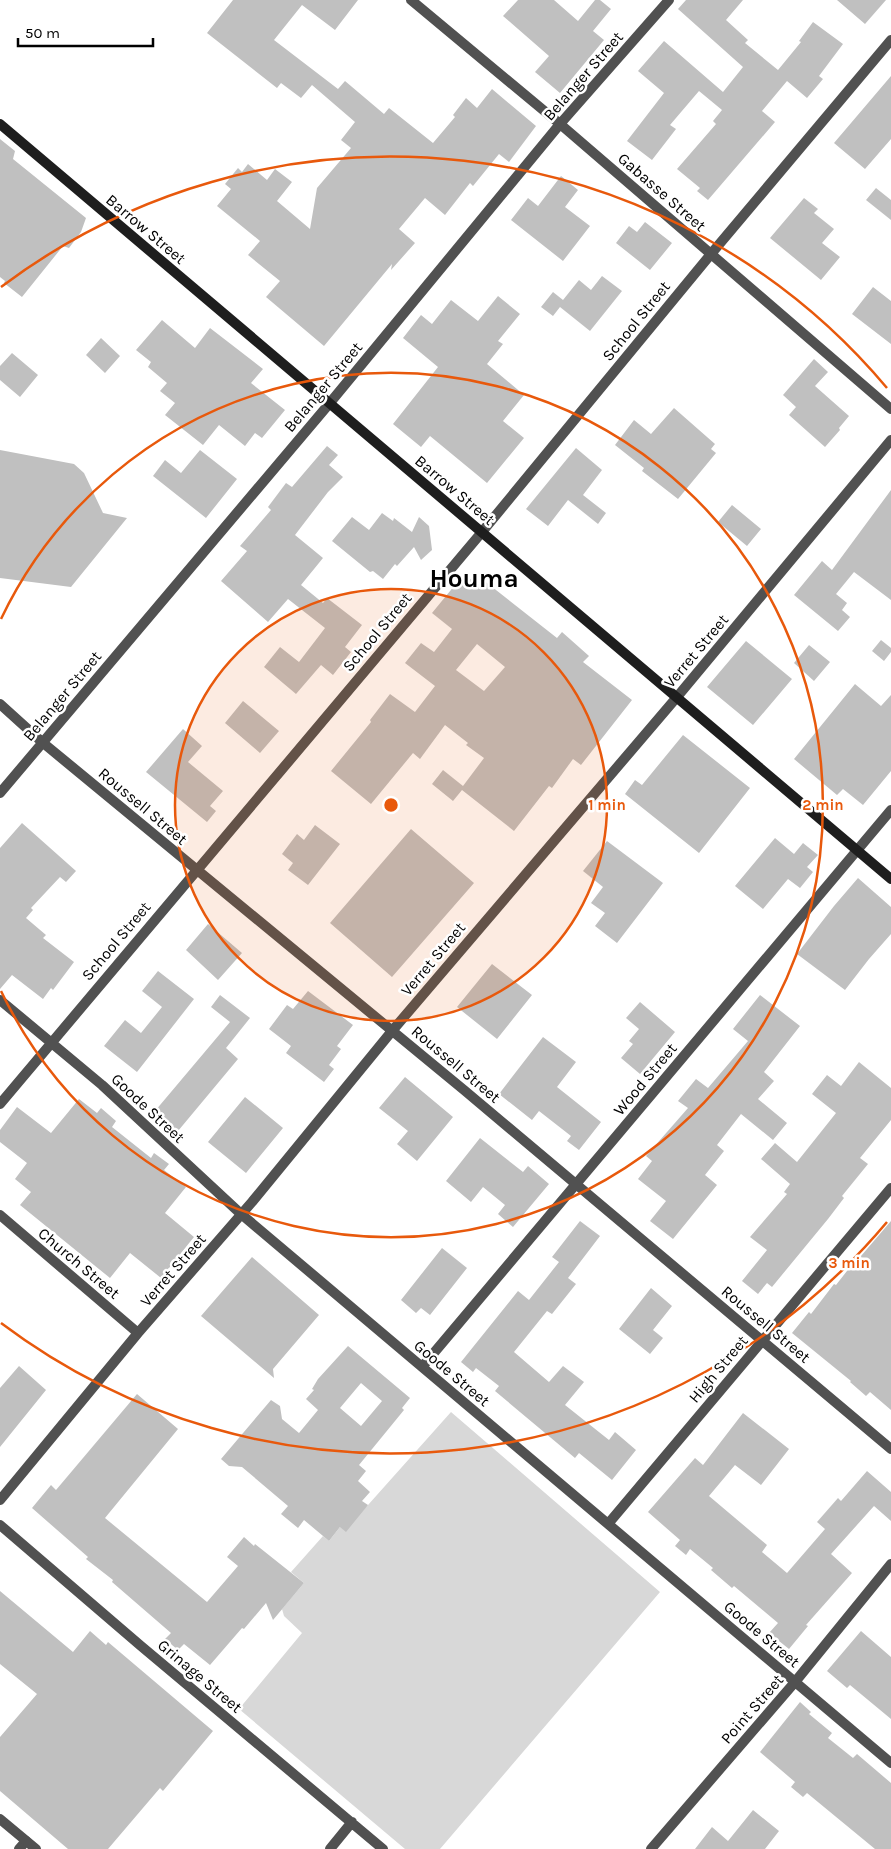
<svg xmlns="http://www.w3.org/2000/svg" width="891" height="1849" viewBox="0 0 891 1849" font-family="Karla,sans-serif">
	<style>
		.green { fill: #d8d8d8 }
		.building { fill: #c0c0c0; fill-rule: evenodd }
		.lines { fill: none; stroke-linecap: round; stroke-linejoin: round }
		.minor { stroke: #515151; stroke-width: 10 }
		.tertiary { stroke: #515151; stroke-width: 10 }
		.secondary { stroke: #1e1e1e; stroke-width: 10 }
		.ring { fill: none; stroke: #e8590c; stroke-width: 2.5 }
		.labels { text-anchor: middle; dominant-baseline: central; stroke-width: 5; stroke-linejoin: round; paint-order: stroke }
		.street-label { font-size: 16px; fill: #000; stroke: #fff }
		.town-label { font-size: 26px; font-weight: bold; fill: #000; stroke: #fff }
		.centre { fill: #e8590c; stroke: #fff; stroke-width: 2.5 }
		.ring-label { font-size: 15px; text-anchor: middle; font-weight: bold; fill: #e8590c; stroke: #fff; stroke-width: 5; stroke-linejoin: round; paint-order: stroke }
	</style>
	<rect width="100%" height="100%" fill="#fff"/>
	<path class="green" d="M451 1412 660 1592 440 1849H405L239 1709 302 1633 284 1616 282 1609 304 1583 291 1572 323 1536 329 1541 340 1527 368 1505Z"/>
	<path class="building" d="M233 0H358L335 30 302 5 274 40 338 89 345 81 384 114 389 108 433 143 455 117 453 115 466 98 477 108 492 89 536 126 509 162 499 154 473 186 470 183 445 215 425 198 399 229 415 243 391 270 392 264 324 346 266 297 280 281 248 255 260 241 217 206 231 189 225 184 238 168 242 172 248 164 267 180 275 169 292 182 277 201 310 229 317 188 351 148 341 140 355 122 312 85 301 98 281 83 277 88 207 33Z
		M518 0H554L578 21 595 0H600L611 9 593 31 604 40 560 93 535 72 549 56 503 16Z
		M686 0H743L726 20 748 40 745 43 778 70 801 42 799 41 813 22 843 44 819 76 823 79 807 98 787 81 762 111 775 122 708 200 697 191 700 188 677 169 716 124 713 121 722 110 699 91 670 125 676 129 652 160 627 141 664 93 638 71 664 41 723 92 743 67 678 9Z
		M837 0H886L865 24Z
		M891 76V139L865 169 834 143Z
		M0 139 15 151 13 159 86 218 81 232 69 248 63 246 22 297 4 283 5 281 0 277Z
		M561 176 578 190 565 207 590 226 563 261 511 220 528 198 538 206Z
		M876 188 891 200V220L866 200Z
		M804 198 818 209 814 213 834 229 822 243 840 257 821 280 770 238Z
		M645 222 672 243 650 270 616 243 629 226 637 232Z
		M602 276 622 291 590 331 560 307 553 316 541 307 553 292 563 300 579 280 591 290Z
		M873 287 891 301V344L852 314Z
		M498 296 520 314 498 341 503 344 487 364 524 395 503 421 524 438 487 483 430 436 421 447 393 424 438 367 403 338 421 315 432 324 451 300 478 321Z
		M162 320 195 348 210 328 263 369 251 383 285 410 262 438 255 433 245 446 219 425 203 445 165 415 175 403 160 391 167 383 148 367 151 362 136 350Z
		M101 338 120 356 105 373 86 355Z
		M12 353 38 375 20 397 0 380V366Z
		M814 359 828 372 815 386 849 416 839 428 840 430 825 447 789 415 796 407 783 395Z
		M674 408 715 444 711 449 716 453 678 499 642 471 644 468 615 445 634 420 651 434Z
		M327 446 338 455 329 465 343 477 328 492 295 535 323 558 301 585 323 603 327 598 362 625 345 647 351 652 333 675 321 665 296 694 264 667 280 647 299 662 325 628 288 599 268 622 221 581 247 551 240 546 271 510 268 507 286 483 292 487Z
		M576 448 602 470 583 495 606 513 598 524 568 500 548 526 526 509Z
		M0 450 74 464 84 473 103 513 127 518 71 587 0 578Z
		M200 450 237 479 206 518 153 476 165 460 181 473Z
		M891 490V600L854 572 836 594 847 603 842 610 850 617 838 631 794 595 822 561 832 570Z
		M732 505 761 529 747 546 718 522Z
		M382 513 393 521 394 518 412 532 419 517 429 526 432 550 421 560 414 547 397 566 395 564 383 579 373 571 370 572 332 541 352 517 369 530Z
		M464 574 478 585 482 579 557 638 562 632 589 656 583 662 632 700 581 765 573 759 552 788 549 786 514 831 462 790 453 801 432 784 443 770 463 786 484 758 466 745 468 743 445 725 420 759 413 753 371 804 331 771 371 722 370 720 390 694 415 712 435 686 405 663 421 643 434 652 452 629 432 613ZM477 644 505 667 484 691 456 670Z
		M881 640 891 648V652L884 661 872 651Z
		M746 641 792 679 753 725 707 687Z
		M809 645 830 662 814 681 794 663Z
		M855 684 881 706 891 695V771L863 805 843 789 837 795 794 759Z
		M243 701 279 731 260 753 225 723Z
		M183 729 202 746 188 762 223 791 210 806 216 811 207 822 146 772Z
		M683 735 750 788 699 853 625 794 635 780 642 785Z
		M22 823 76 871 66 882 60 877 31 908 33 910 26 918 46 935 43 938 74 962 53 990 51 988 43 999 12 975 0 989V848Z
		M315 825 340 844 308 885 288 870 293 863 282 854 297 834 304 840Z
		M411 829 474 883 392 977 330 923Z
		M775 838 794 854 803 843 818 855 807 867 813 872 800 888 788 879 763 909 735 886Z
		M607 841 663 883 617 943 595 926 605 913 591 903 603 887 583 871Z
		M858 878 891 907V934L869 959 845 990 797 954 834 906Z
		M208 924 242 953 218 980 186 950Z
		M492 964 532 995 497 1039 457 1007Z
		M158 971 194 999 137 1072 104 1046 125 1020 141 1033 162 1007 142 991Z
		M308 991 353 1025 337 1046 341 1049 329 1065 334 1069 324 1082 286 1053 291 1046 269 1029 287 1005 293 1009Z
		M220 995 250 1018 226 1048 238 1059 178 1131 155 1111 230 1022 211 1007Z
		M760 995 800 1026 764 1072 774 1081 758 1099 787 1123 773 1140 741 1114 717 1145 724 1151 705 1175 717 1185 673 1239 650 1221 666 1201 638 1179 652 1161 646 1156 688 1108 678 1101 696 1079 708 1088 748 1041 733 1029Z
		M640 1002 675 1032 640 1074 621 1058 633 1044 629 1041 639 1029 626 1018Z
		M543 1037 576 1062 557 1087 601 1122 579 1150 567 1141 571 1136 539 1111 532 1120 499 1094Z
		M859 1062 891 1088V1120L860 1158 868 1164 842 1196 844 1198 828 1219 772 1287 767 1283 758 1294 742 1281 767 1250 750 1237 787 1194 784 1192 790 1184 761 1159 775 1143 797 1162 836 1113 812 1094 827 1075 841 1086Z
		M405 1077 453 1117 417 1161 397 1144 408 1131 379 1108Z
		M245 1097 283 1128 246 1173 208 1142Z
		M79 1099 97 1113 101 1108 116 1121 112 1127 151 1158 154 1153 169 1164 164 1170 186 1187 165 1213 194 1237 161 1278 130 1253 110 1278 20 1205 31 1192 15 1179 27 1163 0 1142V1130L17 1107 51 1133Z
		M480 1138 523 1172 528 1166 549 1184 513 1227 498 1214 505 1205 483 1187 471 1202 446 1181Z
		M580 1221 600 1236 568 1278 576 1284 552 1314 547 1311 514 1352 549 1382 563 1366 584 1382 565 1405 609 1440 615 1432 636 1450 612 1480 579 1453 575 1458 495 1391 499 1386 476 1368 473 1372 461 1362 518 1291 529 1300 559 1262 552 1257Z
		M891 1221V1410L870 1392 866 1396 850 1382 851 1381 792 1333 809 1312 811 1314 834 1284 836 1285 854 1262 855 1263Z
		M442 1248 467 1268 430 1315 421 1308 416 1313 401 1300Z
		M252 1257 319 1315 273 1369 274 1378 201 1316Z
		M651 1288 672 1306 653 1330 663 1338 650 1354 619 1329Z
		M348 1346 410 1398 402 1408 404 1410 359 1465 366 1471 358 1481 370 1492 362 1501 368 1505 346 1532 340 1527 329 1541 304 1520 298 1528 281 1514 288 1506 242 1467 229 1466 221 1459 271 1400 280 1406 282 1419 299 1433 318 1410 306 1399 314 1390 312 1389 318 1379ZM361 1383 382 1401 361 1426 340 1408Z
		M19 1366 46 1390 0 1447V1388Z
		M137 1394 178 1429 105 1518 207 1602 238 1566 227 1557 244 1537 254 1546 255 1544 304 1583 273 1620 266 1603 244 1629 242 1628 210 1665 184 1644 178 1650 165 1639 171 1633 112 1582 113 1580 86 1559 88 1557 32 1508 51 1485 56 1490Z
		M743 1413 789 1449 761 1485 735 1465 709 1496 767 1545 762 1552 787 1573 825 1529 817 1522 838 1498 841 1501 867 1471 891 1492V1521L874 1506 831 1554 852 1573 806 1625 808 1626 789 1649 769 1633 778 1623 734 1586 732 1588 711 1570 713 1568 690 1549 686 1555 675 1546 680 1540 648 1512 695 1458 703 1465Z
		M0 1591 73 1652 90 1631 106 1645 108 1642 213 1731 163 1791 160 1788 108 1849H68L0 1791V1737L37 1694 0 1664Z
		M861 1631 891 1657V1719L850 1685 847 1688 827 1671Z
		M800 1702 811 1712 809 1714 832 1733 828 1738 853 1758 857 1754 891 1783V1849H875L807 1793 803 1797 791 1787 795 1782 760 1752Z
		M753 1810 779 1831 765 1849H695L712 1827 728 1841Z"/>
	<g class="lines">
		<path class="minor" d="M411 0 560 124 891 409
			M0 704 42 742 464 1090 891 1449
			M0 793 329 404 560 124 669 0
			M0 1000 102 1085 241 1214 891 1763
			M0 1104 482 532 711 254 891 40
			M0 1215 138 1333
			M422 1367 891 810
			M0 1500 138 1333 252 1202 392 1031 677 697 891 440
			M608 1524 891 1188
			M0 1525 141 1646 383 1849
			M19 1849 26 1841
			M330 1849 352 1822
			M651 1849 795 1682 891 1564"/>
		<path class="tertiary" d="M0 1819 36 1849"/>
		<path class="secondary" d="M0 124 891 879"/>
	</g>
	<circle cx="391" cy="805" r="216" fill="#e8590c" fill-opacity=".12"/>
	<g class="ring">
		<circle cx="391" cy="805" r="216"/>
		<path d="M1 619A432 432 0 1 1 1 991"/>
		<path d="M887 1222A648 648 0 0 1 1 1323M1 287A648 648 0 0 1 887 388"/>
	</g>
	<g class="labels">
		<g class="street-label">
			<text transform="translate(583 76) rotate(-49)">Belanger Street</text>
			<text transform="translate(662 192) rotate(41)">Gabasse Street</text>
			<text transform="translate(146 229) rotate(40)">Barrow Street</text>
			<text transform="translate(636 321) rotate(-51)">School Street</text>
			<text transform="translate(323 387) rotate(-50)">Belanger Street</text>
			<text transform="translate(455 490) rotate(40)">Barrow Street</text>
			<text transform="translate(377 632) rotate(-50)">School Street</text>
			<text transform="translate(696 651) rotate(-50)">Verret Street</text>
			<text transform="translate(62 696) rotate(-50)">Belanger Street</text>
			<text transform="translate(143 806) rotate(40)">Roussell Street</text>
			<text transform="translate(116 941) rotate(-50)">School Street</text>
			<text transform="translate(433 959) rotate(-50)">Verret Street</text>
			<text transform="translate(456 1064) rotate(40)">Roussell Street</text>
			<text transform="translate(645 1079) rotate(-50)">Wood Street</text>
			<text transform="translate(148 1108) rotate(43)">Goode Street</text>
			<text transform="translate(79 1263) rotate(40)">Church Street</text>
			<text transform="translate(173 1270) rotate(-49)">Verret Street</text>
			<text transform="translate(766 1324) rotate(40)">Roussell Street</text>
			<text transform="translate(718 1369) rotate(-50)">High Street</text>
			<text transform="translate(452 1373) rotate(40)">Goode Street</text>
			<text transform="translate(762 1634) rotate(40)">Goode Street</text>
			<text transform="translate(200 1676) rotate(40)">Grinage Street</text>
			<text transform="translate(752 1709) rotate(-49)">Point Street</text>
		</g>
		<g class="town-label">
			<text x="474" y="578">Houma</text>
		</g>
	</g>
	<circle cx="391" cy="805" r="8" class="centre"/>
	<g class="ring-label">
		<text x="607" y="810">1 min</text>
		<text x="823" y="810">2 min</text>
		<text x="849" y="1268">3 min</text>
	</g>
	<path d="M18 38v8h135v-8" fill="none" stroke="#000000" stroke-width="2.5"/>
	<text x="25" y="38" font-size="15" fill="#000000" stroke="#ffffff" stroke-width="4" paint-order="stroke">50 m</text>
</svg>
